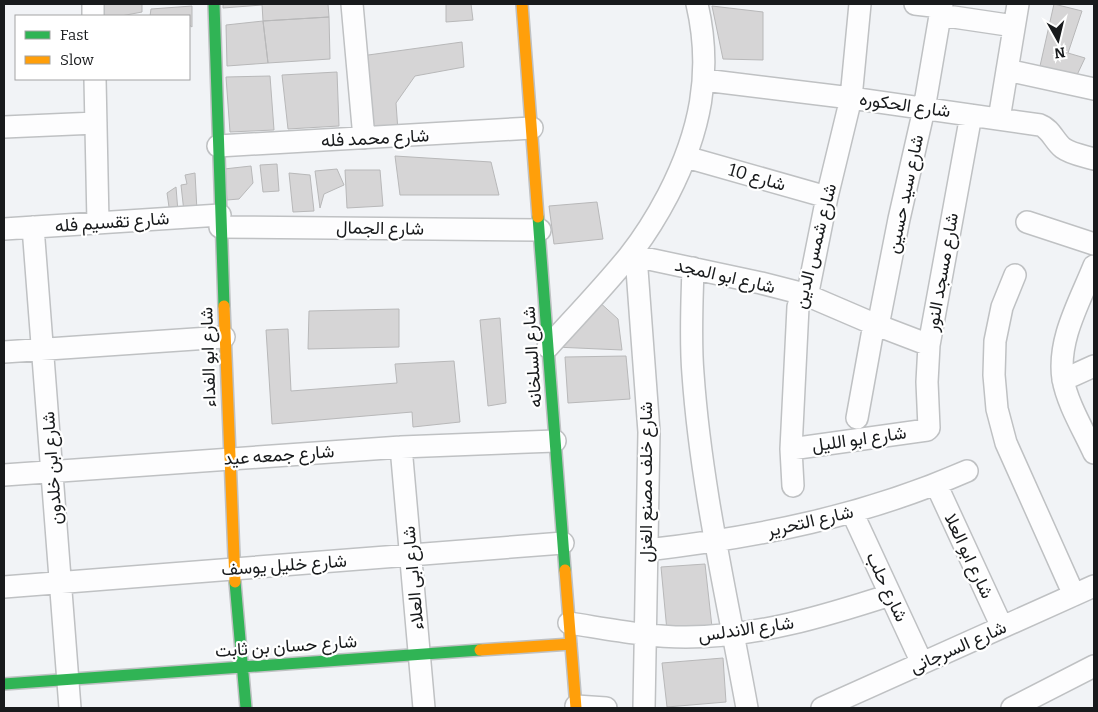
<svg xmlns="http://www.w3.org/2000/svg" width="1098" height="712" viewBox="0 0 1098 712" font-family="Bitter,Vazirmatn,serif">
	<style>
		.building { fill: #d6d5d6; stroke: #b8b8b9 }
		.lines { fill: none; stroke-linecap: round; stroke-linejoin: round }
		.street-casing { stroke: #bfc1c3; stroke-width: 24 }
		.fast-casing { stroke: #bfc1c3; stroke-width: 14 }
		.slow-casing { stroke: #bfc1c3; stroke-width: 14 }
		.street { stroke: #fdfdfe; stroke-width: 21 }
		.fast { stroke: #30b455; stroke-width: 11 }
		.slow { stroke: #ff9f0a; stroke-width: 11 }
		.labels { text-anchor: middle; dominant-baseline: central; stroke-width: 4.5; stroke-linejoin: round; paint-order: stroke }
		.street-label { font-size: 18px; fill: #181a1c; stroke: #fff }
	</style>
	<rect width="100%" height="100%" fill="#f1f3f6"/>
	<path class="building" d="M99 4H142V12L121 16H100Z
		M223 4H262V5L223 8Z
		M262 4H328L329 17 263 21Z
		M446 4H471L473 20 446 22Z
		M1054 4 1082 11 1068 53 1085 58 1077 75 1040 66Z
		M192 6V27L189 25V16H150L151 9Z
		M712 6 763 12V60L723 59Z
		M329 17 330 59 268 63 263 21Z
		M263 21 268 63 227 66 226 25Z
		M462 42 464 67 415 76 396 103 398 131 369 133 361 56Z
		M337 72 339 126 288 129 282 75Z
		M270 76 274 130 230 132 226 77Z
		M395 156 491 162 499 195H400Z
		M277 164 279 191 263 192 260 165Z
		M251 166 253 183 239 199 227 200 224 169Z
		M337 169 344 185 324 194 320 208 315 171Z
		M345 170H380L383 206 347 208Z
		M195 173 197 211 184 212 181 185 187 184 185 175Z
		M289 173 310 175 314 211 293 212Z
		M176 187 178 212 170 214 167 193Z
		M597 202 603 239 554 244 549 206Z
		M597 300 618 319 622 350 555 347Z
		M399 309V347L308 349 309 311Z
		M500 318 506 403 488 406 480 320Z
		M288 329 291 391 397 383 395 364 454 361 460 422 413 427 412 412 272 424 266 330Z
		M626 356 630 399 568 403 565 357Z
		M705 564 712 627 667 631 661 567Z
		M723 658 726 702 667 707 662 663Z"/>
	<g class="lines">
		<defs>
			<path id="street" d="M93 4V16
				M352 4 364 138
				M915 4 941 7
				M940 15 1014 26
				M1007 70 1094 89
				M95 79 98 223
				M704 80 851 98 1040 125C1051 129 1054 141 1063 148 1071 154 1084 156 1094 159
				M999 119 1018 4
				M4 127 96 123
				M218 146 532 128
				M686 157 827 197
				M1027 222 1094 244
				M33 227 70 708
				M220 227 540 230
				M4 229 220 215
				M630 255 761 283 804 294 874 324 929 345
				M636 256 649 432 644 708
				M1094 266C1080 301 1057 340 1063 379 1067 403 1084 431 1094 453
				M693 268C692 303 690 339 693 374 701 487 727 597 747 708
				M1015 275 1002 307 995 341 994 375 997 409 1006 443 1074 595
				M878 326 899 219 924 109 942 4
				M548 347C575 317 604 287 629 256 644 237 657 216 668 195 700 133 713 73 697 4
				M4 352 224 337
				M1063 380 1094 366
				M857 418 874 324
				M401 447 424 708
				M791 449 927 430 929 428 927 382 929 345 971 115
				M4 475 401 447 555 441
				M936 484 1002 627
				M793 486 791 449 798 307 800 300 809 287 827 197 851 98 860 4
				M852 512 922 663
				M647 550C759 537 864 516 967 471
				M4 587 563 543
				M569 623C608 629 647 637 686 637 756 637 825 616 890 595
				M576 706 606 708
				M822 708 1094 586
				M1012 708 1094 666"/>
			<path id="fast" d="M214 4 224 306
				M538 217 565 570
				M235 582 246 708
				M4 684 480 650"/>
			<path id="slow" d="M522 4 538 217
				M224 306 235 582
				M565 570 576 708
				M480 650 571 644"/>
		</defs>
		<use href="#street" class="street-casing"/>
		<use href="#fast" class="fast-casing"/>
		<use href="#slow" class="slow-casing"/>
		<use href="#street" class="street"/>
		<use href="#fast" class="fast"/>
		<use href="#slow" class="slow"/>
	</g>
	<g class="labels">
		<g class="street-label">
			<text transform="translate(905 105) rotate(8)">شارع الحكوره</text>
			<text transform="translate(375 138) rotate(-3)">شارع محمد فله</text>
			<text transform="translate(757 177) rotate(16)">شارع 10</text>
			<text transform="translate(905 194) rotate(-78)">شارع سيد حسين</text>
			<text transform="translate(112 222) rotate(-4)">شارع تقسيم فله</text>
			<text transform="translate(380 228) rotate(1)">شارع الجمال</text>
			<text transform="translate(815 246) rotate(-76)">شارع شمس الدين</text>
			<text transform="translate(942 272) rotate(-80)">شارع مسجد النور</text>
			<text transform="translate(725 276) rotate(13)">شارع ابو المجد</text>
			<text transform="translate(208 357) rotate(-92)">شارع ابو الفداء</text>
			<text transform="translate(532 357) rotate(-94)">شارع السلخانه</text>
			<text transform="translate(859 439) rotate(-8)">شارع ابو الليل</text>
			<text transform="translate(279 455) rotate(-4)">شارع جمعه عيد</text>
			<text transform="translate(52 468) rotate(-94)">شارع ابن خلدون</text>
			<text transform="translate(646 482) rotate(-90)">شارع خلف مصنع الغزل</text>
			<text transform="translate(810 521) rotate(-13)">شارع التحرير</text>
			<text transform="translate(969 556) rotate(65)">شارع ابو العلا</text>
			<text transform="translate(284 565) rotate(-4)">شارع خليل يوسف</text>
			<text transform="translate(413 578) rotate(-95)">شارع ابى العلاء</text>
			<text transform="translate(887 587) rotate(65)">شارع حلب</text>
			<text transform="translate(746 629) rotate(-8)">شارع الاندلس</text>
			<text transform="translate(286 646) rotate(-4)">شارع حسان بن ثابت</text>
			<text transform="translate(958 647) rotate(-24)">شارع السرجانى</text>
		</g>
	</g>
	<rect width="1098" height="712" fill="none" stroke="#181a1c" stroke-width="10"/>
	<rect x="15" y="15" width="175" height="65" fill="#ffffff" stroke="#a3a3a4"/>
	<rect x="25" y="31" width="25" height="8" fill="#30b455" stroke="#a3a3a4"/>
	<text x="60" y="40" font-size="15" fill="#181a1c">Fast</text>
	<rect x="25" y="56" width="25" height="8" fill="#ff9f0a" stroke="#a3a3a4"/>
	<text x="60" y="65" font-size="15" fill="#181a1c">Slow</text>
	<g transform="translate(1058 40) rotate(172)" stroke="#ffffff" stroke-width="4" paint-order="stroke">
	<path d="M0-4L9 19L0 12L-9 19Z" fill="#181a1c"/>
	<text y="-8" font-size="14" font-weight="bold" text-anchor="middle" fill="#181a1c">N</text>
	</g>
</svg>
